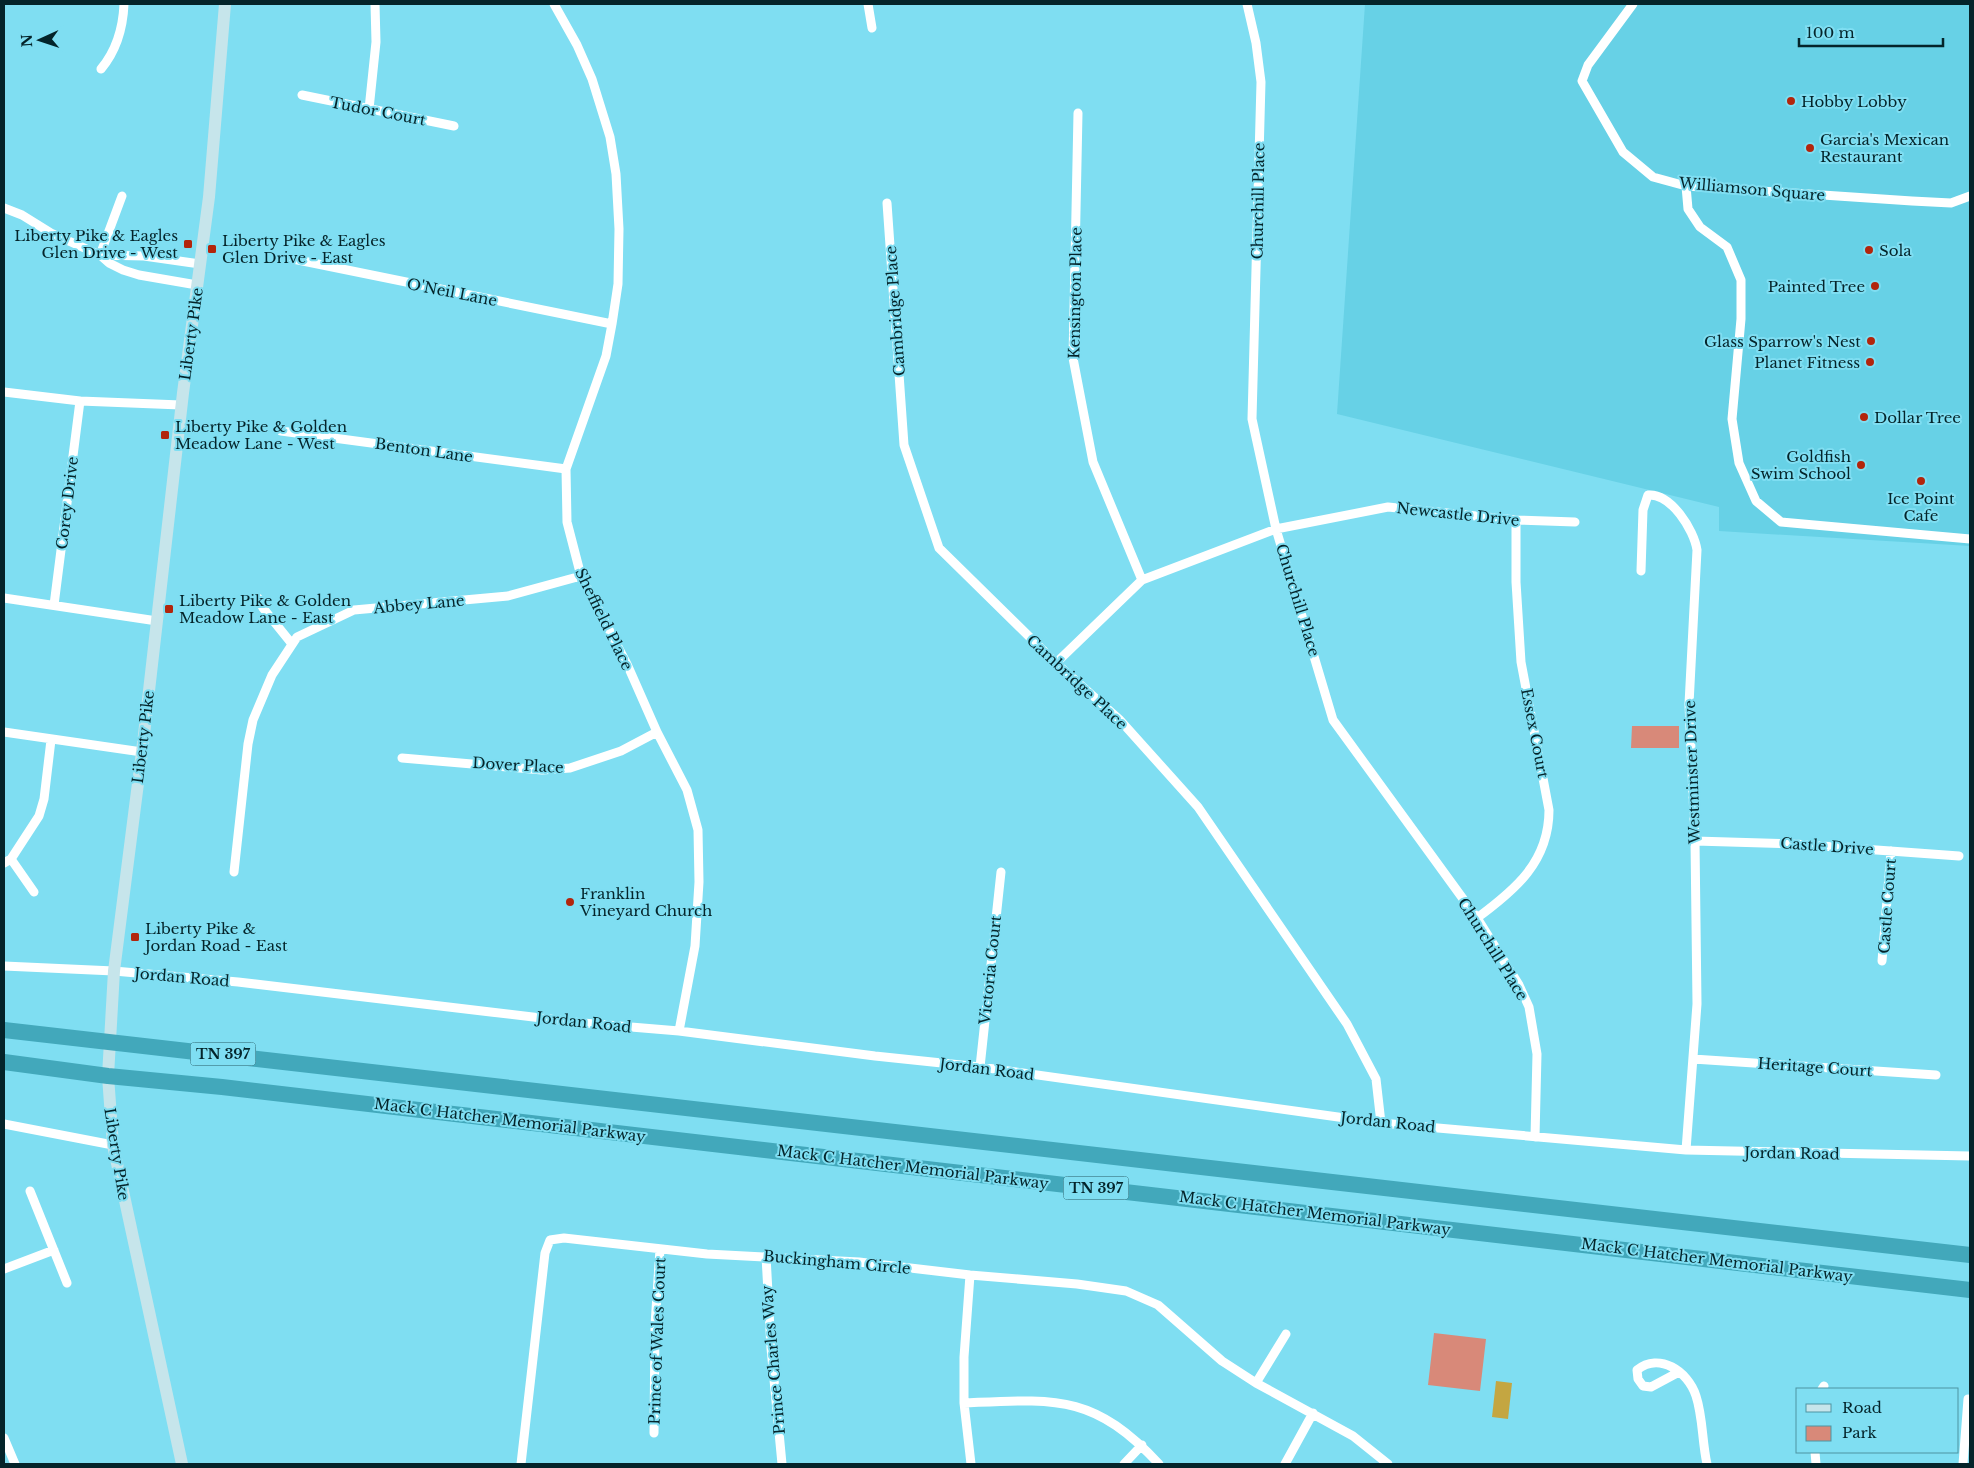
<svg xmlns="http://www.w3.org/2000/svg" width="1974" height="1468" viewBox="0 0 1974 1468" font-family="'Libre Baskerville',serif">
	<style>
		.built { fill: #67d1e6 }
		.green { fill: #d88979 }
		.water { fill: #c4a641 }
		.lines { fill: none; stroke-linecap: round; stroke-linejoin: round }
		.street { stroke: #fff; stroke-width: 9 }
		.secondary { stroke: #c6e5eb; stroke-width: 12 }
		.highway { stroke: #42a8bb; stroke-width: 16 }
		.poi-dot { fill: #b2250c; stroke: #7fdef2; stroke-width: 2 }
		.labels { text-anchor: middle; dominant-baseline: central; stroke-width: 4; stroke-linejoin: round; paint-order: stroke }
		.shield { fill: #7fdef2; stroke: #295c66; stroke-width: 1 }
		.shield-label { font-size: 14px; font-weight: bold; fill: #04242a }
		.poi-label { font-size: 15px; fill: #04242a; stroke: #7fdef2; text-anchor: start }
		.street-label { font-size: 15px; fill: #04242a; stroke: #7fdef2 }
	</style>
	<rect width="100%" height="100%" fill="#7fdef2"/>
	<path class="built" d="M1365 4H1970V546L1719 531V507L1337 414Z"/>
	<path class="green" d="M1632 726H1679V748H1631Z
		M1434 1333 1486 1339 1480 1391 1428 1385Z"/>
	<path class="water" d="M1496 1381 1512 1383 1508 1419 1492 1417Z"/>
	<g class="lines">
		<path class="street" d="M554 4 577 45 592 79 610 137 616 174 619 229 618 284 612 324 606 356 566 469 567 522 581 576 627 664 657 732 687 790 698 830 699 882 695 946 679 1031
			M868 4 872 28
			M1247 4 1256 43 1261 82 1252 419 1276 529 1333 720 1477 918 1519 985 1529 1007 1537 1054 1535 1137
			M1633 4 1588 65 1582 81 1623 152 1653 177 1686 186 1912 201 1951 203 1970 196
			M101 69C116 51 123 28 124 4
			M302 95 454 126
			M369 109 376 42 375 4
			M1078 113 1073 358 1093 462 1142 580
			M1686 186 1688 209 1700 227 1727 247 1741 280V319L1732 419 1739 463 1756 501 1781 522 1970 539
			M887 203 904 445 939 548 1056 663 1119 719 1198 807 1347 1024 1376 1079 1381 1123
			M4 208 22 215 51 233 100 255 109 263 123 270 139 275 197 285
			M100 255 144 256 200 264
			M100 255 122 196
			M293 259 612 324
			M4 392 80 401 181 405
			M281 431 566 469
			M1641 571 1643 510 1648 495C1671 493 1694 530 1697 550L1689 704 1695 841 1697 1004 1686 1150
			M4 598 157 621
			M258 598 263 608 292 644
			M54 605 80 401
			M1056 663 1142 580 1276 529 1388 507 1516 520 1575 522
			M4 732 142 752
			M402 758 542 770 570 768 621 751 657 732
			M1695 841 1794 844 1959 856
			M11 859 34 892
			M4 863 11 859 39 816 44 799 51 740
			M234 872 248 744 253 720 272 675 297 637 354 610 508 596 581 576
			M1477 918C1515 890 1549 862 1549 810L1521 662 1516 582V520
			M1882 961 1891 851
			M4 966 114 971 238 982 583 1023 679 1031 875 1056 980 1067 1381 1123 1686 1150 1970 1156
			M1693 1059 1936 1075
			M980 1067 1001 872
			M4 1124 113 1145
			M30 1191 67 1283
			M766 1256 771 1348 782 1464
			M4 1269 54 1250
			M970 1275 964 1357V1403L971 1464
			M1679 1372 1651 1387 1643 1386 1638 1379 1637 1370C1659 1352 1688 1371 1696 1396 1703 1417 1702 1442 1707 1464
			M1256 1383 1286 1334
			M1822 1389 1824 1386
			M964 1403C1055 1399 1093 1393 1159 1464
			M654 1433 655 1325 660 1249
			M4 1438 15 1464
			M1815 1452 1816 1464
			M521 1464 545 1253 550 1240 564 1238 707 1254 859 1262 970 1275 1077 1284 1126 1291 1158 1305 1222 1361 1256 1383 1353 1436 1388 1464
			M1124 1464 1142 1445
			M1285 1464 1313 1413
			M1963 1464 1968 1399"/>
		<path class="secondary" d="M182 1464 113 1145 108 1076 114 971 142 752 183 393 209 197 225 4"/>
		<path class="highway" d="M4 1030 1970 1255
			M4 1062 108 1076 222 1087 1970 1290"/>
	</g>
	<g class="poi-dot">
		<circle cx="1791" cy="101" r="5"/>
		<circle cx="1810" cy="148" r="5"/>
		<rect x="183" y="239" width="10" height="10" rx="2.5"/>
		<rect x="207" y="244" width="10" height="10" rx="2.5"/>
		<circle cx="1869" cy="250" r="5"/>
		<circle cx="1875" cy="286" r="5"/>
		<circle cx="1871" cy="341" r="5"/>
		<circle cx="1870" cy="362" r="5"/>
		<circle cx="1864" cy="417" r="5"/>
		<rect x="160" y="430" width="10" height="10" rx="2.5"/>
		<circle cx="1861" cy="465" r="5"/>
		<circle cx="1921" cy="481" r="5"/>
		<rect x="164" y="604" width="10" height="10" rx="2.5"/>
		<circle cx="570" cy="902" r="5"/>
		<rect x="130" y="932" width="10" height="10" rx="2.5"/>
	</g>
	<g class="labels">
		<g class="shield">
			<rect x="190.5" y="1042.5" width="65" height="23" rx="4"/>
			<rect x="1063.5" y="1176.5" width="65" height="23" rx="4"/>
		</g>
		<g class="shield-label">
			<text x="223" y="1054">TN 397</text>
			<text x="1096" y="1188">TN 397</text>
		</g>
		<g class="poi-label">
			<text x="1801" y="101">Hobby Lobby</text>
			<text x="1820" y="139">Garcia's Mexican<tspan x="1820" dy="17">Restaurant</tspan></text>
			<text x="178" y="235" text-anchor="end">Liberty Pike &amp; Eagles<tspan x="178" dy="17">Glen Drive - West</tspan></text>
			<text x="222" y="240">Liberty Pike &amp; Eagles<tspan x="222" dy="17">Glen Drive - East</tspan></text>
			<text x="1879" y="250">Sola</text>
			<text x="1865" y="286" text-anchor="end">Painted Tree</text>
			<text x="1861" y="341" text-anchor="end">Glass Sparrow's Nest</text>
			<text x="1860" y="362" text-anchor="end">Planet Fitness</text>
			<text x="1874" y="417">Dollar Tree</text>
			<text x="175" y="426">Liberty Pike &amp; Golden<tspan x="175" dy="17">Meadow Lane - West</tspan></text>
			<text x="1851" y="456" text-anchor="end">Goldfish<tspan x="1851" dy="17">Swim School</tspan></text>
			<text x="1921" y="498" text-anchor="middle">Ice Point<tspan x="1921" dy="17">Cafe</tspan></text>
			<text x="179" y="600">Liberty Pike &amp; Golden<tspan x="179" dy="17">Meadow Lane - East</tspan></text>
			<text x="580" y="893">Franklin<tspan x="580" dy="17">Vineyard Church</tspan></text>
			<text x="145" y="928">Liberty Pike &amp;<tspan x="145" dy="17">Jordan Road - East</tspan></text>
		</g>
		<g class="street-label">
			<text transform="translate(378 111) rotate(11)">Tudor Court</text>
			<text transform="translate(1752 189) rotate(5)">Williamson Square</text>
			<text transform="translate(1258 201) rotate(-89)">Churchill Place</text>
			<text transform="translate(452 292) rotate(11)">O'Neil Lane</text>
			<text transform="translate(1075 293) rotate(-89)">Kensington Place</text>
			<text transform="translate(895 311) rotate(-94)">Cambridge Place</text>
			<text transform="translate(191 334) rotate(-82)">Liberty Pike</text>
			<text transform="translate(424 450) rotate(8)">Benton Lane</text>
			<text transform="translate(67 503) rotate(-83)">Corey Drive</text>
			<text transform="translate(1458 514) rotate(6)">Newcastle Drive</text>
			<text transform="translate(1298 600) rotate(73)">Churchill Place</text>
			<text transform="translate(419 604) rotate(-5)">Abbey Lane</text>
			<text transform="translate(604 619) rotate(64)">Sheffield Place</text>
			<text transform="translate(1077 682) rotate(43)">Cambridge Place</text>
			<text transform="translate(1535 733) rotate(79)">Essex Court</text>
			<text transform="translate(143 737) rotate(-83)">Liberty Pike</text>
			<text transform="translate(518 765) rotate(3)">Dover Place</text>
			<text transform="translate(1692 772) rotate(-92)">Westminster Drive</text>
			<text transform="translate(1827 846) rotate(4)">Castle Drive</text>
			<text transform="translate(1887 906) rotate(-86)">Castle Court</text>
			<text transform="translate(1493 949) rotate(58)">Churchill Place</text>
			<text transform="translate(990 970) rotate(-84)">Victoria Court</text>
			<text transform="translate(182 977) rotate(5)">Jordan Road</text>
			<text transform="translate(584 1022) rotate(6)">Jordan Road</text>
			<text transform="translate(1815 1067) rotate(4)">Heritage Court</text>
			<text transform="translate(987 1069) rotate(7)">Jordan Road</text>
			<text transform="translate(510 1120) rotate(7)">Mack C Hatcher Memorial Parkway</text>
			<text transform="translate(1388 1122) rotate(6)">Jordan Road</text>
			<text transform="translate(1792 1153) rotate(1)">Jordan Road</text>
			<text transform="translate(117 1154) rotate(81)">Liberty Pike</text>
			<text transform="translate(913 1167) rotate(7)">Mack C Hatcher Memorial Parkway</text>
			<text transform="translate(1315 1213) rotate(7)">Mack C Hatcher Memorial Parkway</text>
			<text transform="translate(1717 1260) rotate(7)">Mack C Hatcher Memorial Parkway</text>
			<text transform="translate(837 1262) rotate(5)">Buckingham Circle</text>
			<text transform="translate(657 1341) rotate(-88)">Prince of Wales Court</text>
			<text transform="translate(773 1360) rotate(-95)">Prince Charles Way</text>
		</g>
	</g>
	<rect width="1974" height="1468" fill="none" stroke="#04242a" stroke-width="10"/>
	<rect x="1796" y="1388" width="162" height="65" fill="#7fdef2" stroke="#4e94a2"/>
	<rect x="1806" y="1404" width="25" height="8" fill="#c6e5eb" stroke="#4e94a2"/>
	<text x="1842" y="1413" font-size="15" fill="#04242a">Road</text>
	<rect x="1806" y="1426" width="25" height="15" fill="#d88979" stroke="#4e94a2"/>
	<text x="1842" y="1438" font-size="15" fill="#04242a">Park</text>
	<g transform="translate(40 40) rotate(267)" stroke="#7fdef2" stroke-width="4" paint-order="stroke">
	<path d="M0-4L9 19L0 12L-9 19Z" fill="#04242a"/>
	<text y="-8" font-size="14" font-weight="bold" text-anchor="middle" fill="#04242a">N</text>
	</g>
	<path d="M1799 38v8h144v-8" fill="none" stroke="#04242a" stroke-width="2.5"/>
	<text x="1806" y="38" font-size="15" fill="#04242a" stroke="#7fdef2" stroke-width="4" paint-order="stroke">100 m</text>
</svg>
